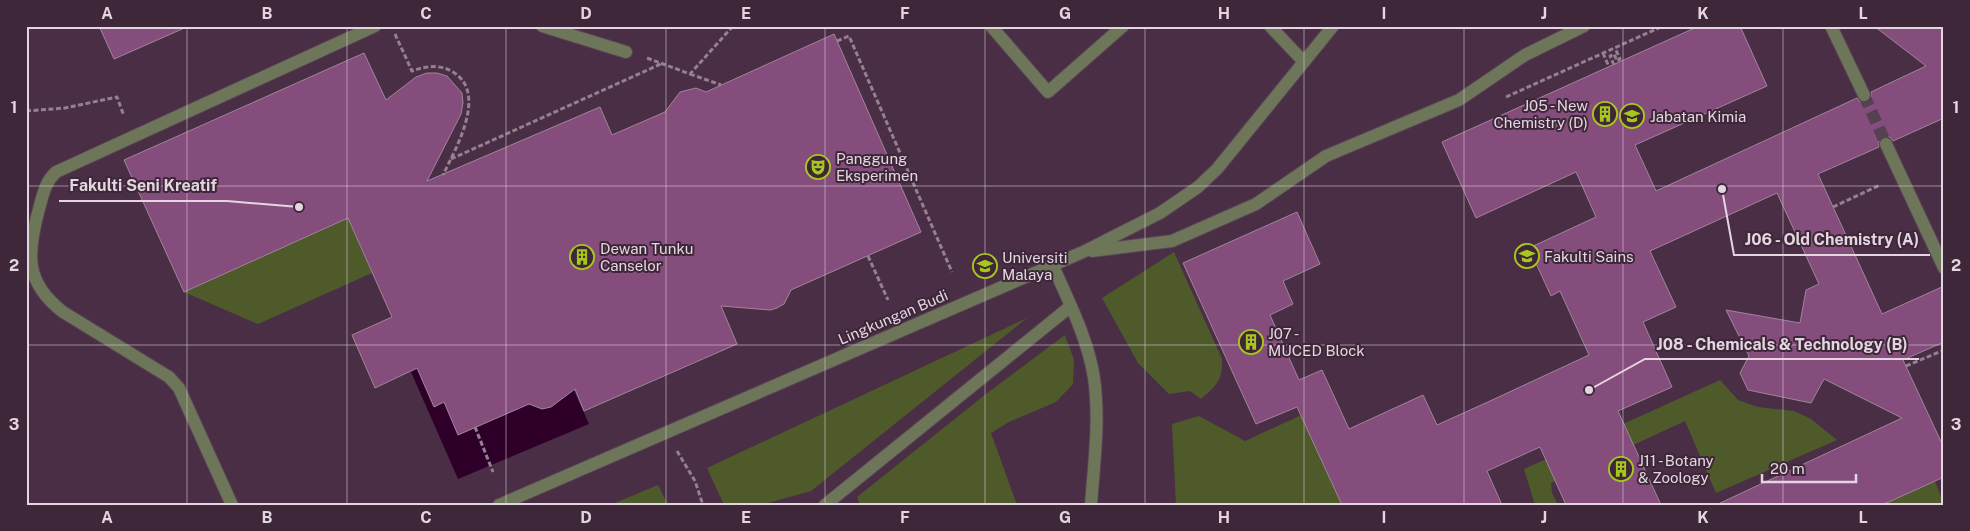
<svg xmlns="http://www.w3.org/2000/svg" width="1970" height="531" viewBox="0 0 1970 531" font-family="'Public Sans',sans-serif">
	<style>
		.built { fill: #4a2e45 }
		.green { fill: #4f5a2b }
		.water { fill: #2e0029 }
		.building { fill: #844d7c; stroke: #a0859b }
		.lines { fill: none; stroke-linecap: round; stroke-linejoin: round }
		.minor-tunnel { stroke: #564152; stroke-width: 12; stroke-dasharray: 12 6; stroke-linecap: butt }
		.minor-casing { stroke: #584354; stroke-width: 14 }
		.path { stroke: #938190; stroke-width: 3; stroke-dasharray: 5 2.5; stroke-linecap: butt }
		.minor { stroke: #6d7659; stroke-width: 12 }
		.grid { fill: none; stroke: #e4d6e1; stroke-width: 1; stroke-opacity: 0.55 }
		.labels { text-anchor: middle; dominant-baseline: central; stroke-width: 4; stroke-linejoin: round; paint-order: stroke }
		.poi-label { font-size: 15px; fill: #e4d6e1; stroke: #3d2739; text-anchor: start }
		.street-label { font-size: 15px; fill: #e4d6e1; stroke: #3d2739 }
		.leader { fill: none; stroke: #e4d6e1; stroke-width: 2 }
		.callout-dot { fill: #e4d6e1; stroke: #3d2739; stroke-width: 2 }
		.callout-label { font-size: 16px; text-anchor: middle; font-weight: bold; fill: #e4d6e1; stroke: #3d2739; stroke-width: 4; stroke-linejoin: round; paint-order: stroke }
		.neatline { fill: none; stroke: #e4d6e1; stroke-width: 2 }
		.grid-label { font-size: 16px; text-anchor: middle; font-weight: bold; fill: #e4d6e1 }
	</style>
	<rect width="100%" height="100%" fill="#3d2739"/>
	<path class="built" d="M26 26H1944V505H26Z"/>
	<path class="green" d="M348 218 372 273 258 324 184 292Z
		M1174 252 1222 359C1223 380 1216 386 1201 399L1190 391 1169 394 1138 363 1102 298Z
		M1027 318 811 491 761 505H724L707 468Z
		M1065 335 1074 360 1073 384 1056 402 1009 422 991 433 1017 505H860L857 497 986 394Z
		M1720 380 1738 400 1758 407 1794 411 1811 419 1837 440 1716 493 1685 421 1551 483 1552 493 1558 505H1535L1524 469Z
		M1323 405 1342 505H1176L1172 424 1199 416 1245 441Z
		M1935 481 1944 505H1882Z
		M658 485 668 505H610Z"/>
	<path class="water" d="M427 364 423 383 434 407 444 402 458 435 522 407 512 383 531 405 543 409 553 406 572 386 589 424 458 479 411 372Z"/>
	<path class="building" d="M99 26H189L114 59Z
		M1699 26H1740L1767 86 1635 145 1656 191 1857 98 1860 102H1867L1871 99V92L1926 66 1874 26H1944V118L1893 141 1890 137 1883 136 1879 140V147L1818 174 1882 314 1944 286V342L1903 360 1944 448V477L1882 505H1716L1902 418 1824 379 1811 403 1748 390 1740 373 1749 356 1726 310 1800 323 1806 290 1819 284 1777 193 1650 251 1676 307 1643 322 1672 387 1618 411 1661 505H1566L1540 447 1487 471 1502 505H1342L1297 407 1256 424 1183 263 1297 212 1320 264 1283 281 1293 304 1270 315 1299 380 1322 370 1349 429 1423 395 1437 425 1490 401 1589 355 1560 291 1551 296 1529 248 1596 217 1576 172 1476 218 1442 142Z
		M834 34 921 232 791 290 784 304 777 308 770 310 721 306 737 344 584 411 575 389 551 407 542 409 529 404 458 435 444 402 434 407 417 368 375 388 352 335 392 317 348 218 184 292 124 160 364 53 386 100 416 77 427 73H437L447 76 462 93 463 103 461 114 427 181 600 107 612 135 665 112 680 92 696 88 706 92Z"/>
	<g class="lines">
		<path class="minor-tunnel" d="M1864 95 1886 144"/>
		<defs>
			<path id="minor" d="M542 26 626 52
				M991 26 1048 92 1123 26
				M1270 26 1304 62
				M1831 26 1864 95
				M1886 144 1944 268
				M1092 251 1172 241 1256 204 1326 156 1459 100 1525 55 1584 26
				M1053 266C1069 302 1088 339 1094 378 1100 420 1094 463 1091 505
				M232 505 179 388 169 377 63 312C24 282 27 253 39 209 43 195 45 182 56 172L375 26
				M499 505 1083 252 1160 213 1198 187 1217 169 1333 26
				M825 505 1071 306"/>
		</defs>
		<use href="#minor" class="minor-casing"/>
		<path class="path" d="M395 34 412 71C426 66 440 64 453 72 488 93 456 148 443 175
			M837 41 849 36 952 272
			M1603 53 1609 67
			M647 58 690 74 733 26
			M1614 65 1610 56 1614 54 1617 61 1620 59 1615 48
			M690 74 721 85
			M1506 97 1663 26
			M26 111 65 108 117 97 124 116
			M451 159 663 63
			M1833 207 1880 185
			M868 256 888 300
			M1906 366 1944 350
			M475 427 493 472
			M677 451 695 481 703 505"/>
		<use href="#minor" class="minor"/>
	</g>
	<path class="grid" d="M187 26V505M347 26V505M506 26V505M666 26V505M825 26V505M985 26V505M1145 26V505M1304 26V505M1464 26V505M1623 26V505M1783 26V505M26 186H1944M26 345H1944"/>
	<defs>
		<symbol id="building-ring" viewBox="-11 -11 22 22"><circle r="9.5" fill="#3d2739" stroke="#a8c71d" stroke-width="1.5"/><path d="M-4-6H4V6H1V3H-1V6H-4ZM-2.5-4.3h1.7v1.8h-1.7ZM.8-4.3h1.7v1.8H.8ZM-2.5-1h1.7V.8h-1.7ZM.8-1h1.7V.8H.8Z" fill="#a8c71d"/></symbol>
		<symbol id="university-ring" viewBox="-11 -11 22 22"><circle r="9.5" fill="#3d2739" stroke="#a8c71d" stroke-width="1.5"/><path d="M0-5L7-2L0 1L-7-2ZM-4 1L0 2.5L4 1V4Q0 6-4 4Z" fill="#a8c71d"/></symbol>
		<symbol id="theatre-ring" viewBox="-11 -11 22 22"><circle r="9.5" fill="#3d2739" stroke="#a8c71d" stroke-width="1.5"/><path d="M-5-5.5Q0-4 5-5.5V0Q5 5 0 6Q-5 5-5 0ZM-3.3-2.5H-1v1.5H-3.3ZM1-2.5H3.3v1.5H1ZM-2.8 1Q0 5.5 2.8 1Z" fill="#a8c71d"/></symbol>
	</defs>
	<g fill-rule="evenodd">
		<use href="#building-ring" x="1591" y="100" width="28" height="28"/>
		<use href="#university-ring" x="1618" y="102" width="28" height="28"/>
		<use href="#theatre-ring" x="804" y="153" width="28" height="28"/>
		<use href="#university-ring" x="1513" y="242" width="28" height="28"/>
		<use href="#building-ring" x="568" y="243" width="28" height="28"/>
		<use href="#university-ring" x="971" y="252" width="28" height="28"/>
		<use href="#building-ring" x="1237" y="328" width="28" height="28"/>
		<use href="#building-ring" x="1607" y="455" width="28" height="28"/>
	</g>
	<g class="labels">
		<g class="poi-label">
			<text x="1588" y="105" text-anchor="end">J05 - New<tspan x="1588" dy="17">Chemistry (D)</tspan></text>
			<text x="1650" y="116">Jabatan Kimia</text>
			<text x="836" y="158">Panggung<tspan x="836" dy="17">Eksperimen</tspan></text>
			<text x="600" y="248">Dewan Tunku<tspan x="600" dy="17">Canselor</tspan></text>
			<text x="1544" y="256">Fakulti Sains</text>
			<text x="1002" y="257">Universiti<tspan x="1002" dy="17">Malaya</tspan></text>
			<text x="1268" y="333">J07 -<tspan x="1268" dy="17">MUCED Block</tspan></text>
			<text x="1638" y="460">J11 - Botany<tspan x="1638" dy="17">&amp; Zoology</tspan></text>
		</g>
		<g class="street-label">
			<text transform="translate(893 317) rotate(-23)">Lingkungan Budi</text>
		</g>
	</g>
	<path class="leader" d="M299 207L227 201H59M1722 189L1734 255H1930M1589 390L1645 359H1919"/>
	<g class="callout-dot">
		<circle cx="299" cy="207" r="5"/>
		<circle cx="1722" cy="189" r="5"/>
		<circle cx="1589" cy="390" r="5"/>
	</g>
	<g class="callout-label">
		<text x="143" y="191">Fakulti Seni Kreatif</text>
		<text x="1832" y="245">J06 - Old Chemistry (A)</text>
		<text x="1782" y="350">J08 - Chemicals &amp; Technology (B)</text>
	</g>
	<rect width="1970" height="531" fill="none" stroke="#3d2739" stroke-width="55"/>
	<path d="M1762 474v8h94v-8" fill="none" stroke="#e4d6e1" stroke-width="2.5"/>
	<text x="1770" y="474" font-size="15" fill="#e4d6e1" stroke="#3d2739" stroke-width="4" paint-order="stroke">20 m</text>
	<rect x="28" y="28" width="1914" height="476" class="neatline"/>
	<g class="grid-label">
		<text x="107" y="19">A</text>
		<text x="267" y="19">B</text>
		<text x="426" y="19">C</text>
		<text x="586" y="19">D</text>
		<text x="746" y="19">E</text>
		<text x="905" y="19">F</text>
		<text x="1065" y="19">G</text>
		<text x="1224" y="19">H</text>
		<text x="1384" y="19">I</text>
		<text x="1544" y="19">J</text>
		<text x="1703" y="19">K</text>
		<text x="1863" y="19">L</text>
		<text x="14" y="113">1</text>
		<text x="1956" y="113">1</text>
		<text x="14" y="271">2</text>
		<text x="1956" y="271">2</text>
		<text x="14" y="430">3</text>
		<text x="1956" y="430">3</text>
		<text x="107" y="523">A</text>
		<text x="267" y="523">B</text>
		<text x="426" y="523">C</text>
		<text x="586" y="523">D</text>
		<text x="746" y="523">E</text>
		<text x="905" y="523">F</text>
		<text x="1065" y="523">G</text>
		<text x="1224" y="523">H</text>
		<text x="1384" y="523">I</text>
		<text x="1544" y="523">J</text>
		<text x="1703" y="523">K</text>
		<text x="1863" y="523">L</text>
	</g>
</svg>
